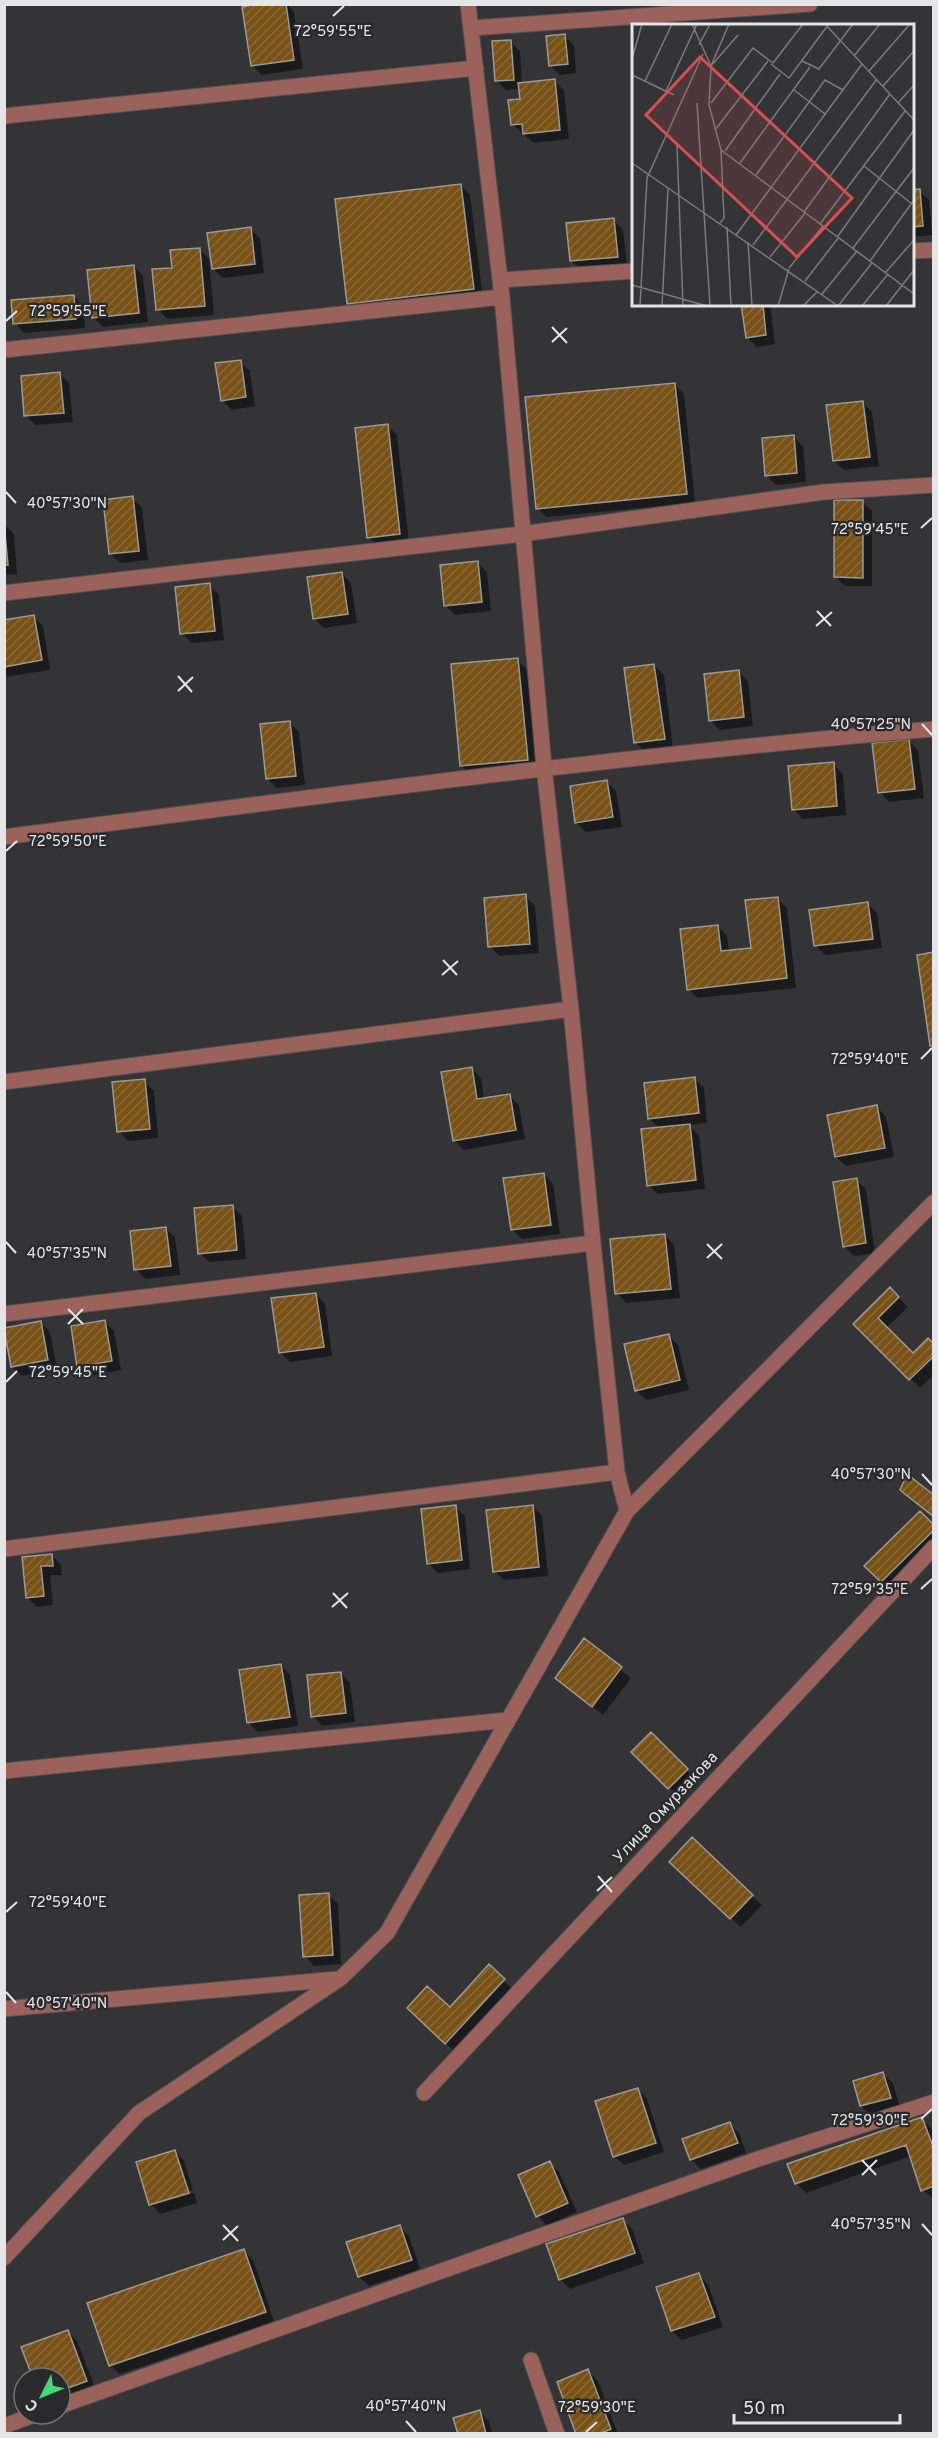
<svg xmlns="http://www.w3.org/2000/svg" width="938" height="2438" viewBox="0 0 938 2438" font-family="Overpass,sans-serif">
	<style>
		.shadow { fill: #0007 }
		.building { fill: url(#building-hatch); stroke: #9c9996; stroke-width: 1.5 }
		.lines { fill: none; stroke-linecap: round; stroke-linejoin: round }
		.minor-casing { stroke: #505053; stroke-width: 17 }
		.minor { stroke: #9b615b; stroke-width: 15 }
		.ticks { fill: none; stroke: #e5e5e7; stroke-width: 2 }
		.labels { text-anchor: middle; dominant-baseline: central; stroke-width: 4.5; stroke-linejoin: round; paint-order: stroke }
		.street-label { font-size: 16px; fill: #e5e5e7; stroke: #2a2a2d }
		.inset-road { fill: none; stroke: #7b7b7d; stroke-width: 1.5 }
		.view { fill: #d94e4e; fill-opacity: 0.15; stroke: #d94e4e; stroke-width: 3 }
		.inset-edge { fill: none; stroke: #e5e5e7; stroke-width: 3 }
		.ticks-label { font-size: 15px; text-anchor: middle; fill: #e5e5e7; stroke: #2a2a2d; stroke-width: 4.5; stroke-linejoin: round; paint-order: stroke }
	</style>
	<defs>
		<pattern id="building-hatch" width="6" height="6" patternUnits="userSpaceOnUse" patternTransform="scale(1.5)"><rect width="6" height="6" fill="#785116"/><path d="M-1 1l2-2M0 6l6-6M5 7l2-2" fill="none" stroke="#8b6a38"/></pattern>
	</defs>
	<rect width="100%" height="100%" fill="#343437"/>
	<path class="shadow" d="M267 4H287L294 12 303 69 262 75 252 65Z
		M564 36 574 45 576 73 560 75 550 65Z
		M510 42 520 51 522 84 554 81 564 90 569 139 534 143 513 125 522 100 521 89 506 90 497 81Z
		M461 185 470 195 483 298 358 313 349 303Z
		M912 191H919L929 200 932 235 912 237Z
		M614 220 623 230 627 266 581 270 571 260Z
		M250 229 260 238 264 273 223 278 213 269Z
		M199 249 209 259 214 315 167 319 158 309 173 269Z
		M134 266 143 276 148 322 103 327 93 317Z
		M74 296 83 306 85 328 24 333 15 323Z
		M743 304H770L775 344 757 347 747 337Z
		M240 362 250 371 255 406 232 410 222 400Z
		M60 374 69 383 73 422 35 425 26 415Z
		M675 384 684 394 695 503 547 517 537 508Z
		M862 402 872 412 879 466 844 470 834 461Z
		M388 426 397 435 409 543 378 547 369 537Z
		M793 437 803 446 806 482 776 485 766 475Z
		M132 498 142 508 148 560 120 563 110 554Z
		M862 501 872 511V586H845L836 577Z
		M4 524 14 534 17 574 4 575Z
		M478 563 487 572 491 611 455 615 445 605Z
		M342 573 351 583 357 623 324 628 314 618Z
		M210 585 219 595 224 640 191 643 182 633Z
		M33 616 43 626 50 670 4 677V621Z
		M518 660 527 670 537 769 471 775 462 766Z
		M654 665 664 675 673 748 645 752 635 742Z
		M739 672 748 681 753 726 720 730 710 720Z
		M290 723 299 732 305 785 277 788 267 778Z
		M909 741 918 750 924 798 889 802 880 792Z
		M833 764 843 774 846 815 803 819 793 809Z
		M607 782 616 791 622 827 586 832 577 823Z
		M525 896 535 906 539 953 499 956 490 946Z
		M777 898 787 908 796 988 698 998 688 989 718 926 727 936 729 952 752 949Z
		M868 904 877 913 882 948 825 955 815 945Z
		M471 1068 481 1078 484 1099 509 1095 519 1105 525 1139 464 1150 454 1140Z
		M694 1079 704 1088 707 1123 688 1125 699 1135 705 1189 658 1194 648 1185 660 1129 649 1118Z
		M144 1081 154 1091 158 1138 128 1141 119 1131Z
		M877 1107 886 1117 894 1157 846 1166 836 1157Z
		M544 1174 553 1184 560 1234 522 1239 512 1230Z
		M856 1180 866 1189 875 1253 854 1256 844 1246Z
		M232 1206 242 1216 246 1259 209 1262 200 1253Z
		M166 1228 175 1238 180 1275 145 1279 136 1269Z
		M665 1235 674 1245 680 1298 626 1303 617 1293Z
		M890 1289 908 1307 886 1328 913 1355 934 1346V1375L920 1388 855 1324Z
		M316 1294 325 1304 332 1356 290 1362 280 1352Z
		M105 1322 114 1331 121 1370 88 1376 79 1366Z
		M41 1323 50 1332 57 1369 22 1376 12 1366Z
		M668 1335 678 1345 689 1390 646 1400 636 1390Z
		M532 1506 542 1516 548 1576 504 1580 494 1571Z
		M455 1507 465 1516 470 1569 438 1573 428 1563Z
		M934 1526V1549L891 1591 866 1566Z
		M52 1556 61 1565 62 1575H50L53 1605 37 1607 27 1597 24 1558Z
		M585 1641 631 1678 603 1715 557 1678Z
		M281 1665 290 1675 298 1726 258 1732 249 1723Z
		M341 1673 350 1683 355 1722 322 1726 313 1716Z
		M651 1734 696 1780 679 1797 633 1752Z
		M681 1872 752 1896 762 1905 741 1927Z
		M328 1895 338 1904 341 1964 314 1966 305 1956Z
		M489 1966 513 1990 455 2052 418 2017 450 2009Z
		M883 2074 893 2083 900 2107 871 2115 861 2106 855 2082Z
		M638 2089 647 2099 664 2152 624 2165 614 2156Z
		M922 2119 931 2128 934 2134V2199L923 2190 911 2156 806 2193 796 2183Z
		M729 2123 739 2133 746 2153 701 2169 692 2160 684 2140Z
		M175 2151 184 2161 193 2190 154 2202V2205L194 2193 197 2203 160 2214 151 2204Z
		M549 2163 559 2172 577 2212 547 2225 538 2216Z
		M622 2219 632 2229 644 2263 570 2289 560 2279Z
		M400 2227 409 2236 420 2269 369 2286 359 2277 348 2243Z
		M244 2251 253 2260 274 2321 120 2374 110 2365Z
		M698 2275 708 2284 723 2327 682 2340 672 2331Z
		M67 2331 77 2341 96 2390 60 2404V2378H34Z
		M588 2371 598 2381 618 2434H578Z
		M479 2412 489 2421 492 2434H459Z"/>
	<path class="building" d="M257 4H286L294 60 251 66 242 7Z
		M565 34 568 64 549 66 546 36Z
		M511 40 514 80 495 81 492 41Z
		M555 79 560 130 523 134 522 124 511 125 508 100 520 99 518 83Z
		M461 184 474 289 347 304 335 199Z
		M920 189 923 226 912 227V190Z
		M614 218 618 257 570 261 566 223Z
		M251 227 255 264 212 269 207 233Z
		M200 248 205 306 156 310 152 269 172 268 170 250Z
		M134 265 139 313 92 318 87 270Z
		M74 295 76 319 13 324 11 300Z
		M741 304H763L766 335 746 338Z
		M241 360 246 397 221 401 215 363Z
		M60 372 64 413 24 416 21 376Z
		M675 383 687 494 536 509 525 397Z
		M863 401 870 457 833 461 826 405Z
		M388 424 400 534 367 538 355 428Z
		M794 435 797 473 765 476 762 438Z
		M133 496 139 551 109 554 103 500Z
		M834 500H863V578L834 577Z
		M4 523 8 565H4Z
		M478 561 482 602 444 606 440 565Z
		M342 572 348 614 313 619 307 577Z
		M210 583 215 631 180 634 175 587Z
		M34 615 42 660 4 667V620Z
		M518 658 528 760 460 766 451 664Z
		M654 664 665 739 634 743 624 668Z
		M739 670 744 717 709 721 704 674Z
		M290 721 296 776 266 779 260 724Z
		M909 739 915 789 878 793 872 743Z
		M834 762 837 806 792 810 788 766Z
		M607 780 613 817 575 823 570 786Z
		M526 894 530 944 488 947 484 898Z
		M778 897 787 978 687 990 680 929 718 925 721 951 751 948 745 900Z
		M868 902 873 939 814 946 809 910Z
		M934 952V1046H930L917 955Z
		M472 1067 477 1099 510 1094 516 1130 453 1141 441 1072Z
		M695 1077 699 1113 648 1119 644 1083Z
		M145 1079 150 1129 117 1132 112 1082Z
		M877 1105 885 1148 835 1157 827 1115Z
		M690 1124 696 1180 647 1186 641 1129Z
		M544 1173 551 1225 511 1230 503 1178Z
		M857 1178 866 1243 843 1247 833 1182Z
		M233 1205 237 1250 198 1254 194 1208Z
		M166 1227 171 1266 134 1270 130 1231Z
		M665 1234 671 1289 615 1294 610 1239Z
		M890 1287 899 1297 878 1318 913 1353 928 1338 934 1344V1356L909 1380 853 1324Z
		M316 1293 324 1347 279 1353 271 1298Z
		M105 1320 112 1361 77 1367 71 1326Z
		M41 1321 48 1360 11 1367 4 1328Z
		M669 1334 680 1380 635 1391 624 1344Z
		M907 1474 934 1495V1517L900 1490Z
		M456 1505 462 1560 427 1564 421 1509Z
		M533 1505 539 1567 493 1572 486 1510Z
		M920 1511 934 1525V1530L881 1582 864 1566Z
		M52 1554 53 1566H41L44 1596 26 1598 22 1557Z
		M584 1638 622 1667 592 1707 555 1678Z
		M281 1664 290 1717 247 1723 239 1670Z
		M341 1672 346 1713 311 1717 307 1675Z
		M651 1732 688 1769 668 1789 631 1752Z
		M692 1837 753 1895 730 1919 669 1862Z
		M329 1893 333 1955 303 1957 299 1895Z
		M489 1964 505 1979 445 2044 407 2008 427 1986 450 2007Z
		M883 2072 891 2098 860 2106 853 2081Z
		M638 2088 656 2143 613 2157 595 2101Z
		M922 2117 934 2149V2186L921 2191 906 2145 795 2184 787 2164Z
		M730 2122 738 2143 690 2160 682 2139Z
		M175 2150 189 2193 149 2205 136 2162Z
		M550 2161 568 2203 536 2217 518 2175Z
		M623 2218 635 2253 559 2280 546 2244Z
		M400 2225 412 2260 358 2277 346 2242Z
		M244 2249 266 2312 109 2366 87 2303Z
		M699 2273 715 2317 671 2331 656 2287Z
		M68 2330 87 2381 60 2391V2378H33L21 2347Z
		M588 2369 611 2429 599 2434H576L557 2382Z
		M480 2410 486 2434H458L453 2418Z"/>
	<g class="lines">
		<defs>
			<path id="minor" d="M468 4 502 297 544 767 571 1009 593 1243 617 1472 627 1511
				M472 28 810 4
				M4 116 476 68
				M912 251 934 250
				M500 280 634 271
				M4 350 502 297
				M4 593 522 534 824 492 934 485
				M4 837C314 797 623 755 934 729
				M4 1082 571 1009
				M4 1314 593 1243
				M4 1549 617 1472
				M4 1771 507 1720
				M4 2009 338 1979
				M424 2093 934 1547
				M4 2258 139 2113 341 1978 387 1933 627 1511 934 1202
				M531 2360 557 2434
				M60 2406 758 2159 934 2102
				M4 2426 37 2414"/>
		</defs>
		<use href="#minor" class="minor-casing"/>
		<use href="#minor" class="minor"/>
	</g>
	<path class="ticks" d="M333 16 344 6M6 321 17 311M552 327 567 343M552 342 567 328M6 492 16 503M921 528 932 518M817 611 831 626M816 626 832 612M178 676 192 692M178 691 193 677M922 724 932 735M6 851 17 841M443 960 457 975M442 975 458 961M921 1059 932 1048M6 1242 16 1253M707 1244 722 1259M707 1258 722 1244M68 1309 83 1324M68 1324 83 1309M6 1382 17 1371M922 1474 932 1485M921 1589 932 1579M333 1593 347 1608M332 1607 348 1593M598 1876 612 1892M597 1891 612 1877M6 1912 17 1902M6 1992 16 2003M921 2119 932 2109M862 2160 876 2175M862 2175 877 2160M922 2224 932 2235M223 2225 238 2241M223 2240 238 2226M406 2421 416 2432M586 2432 597 2422"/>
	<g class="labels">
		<g class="street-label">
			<text transform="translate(666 1808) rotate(-47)">Улица Омурзакова</text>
		</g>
	</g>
	<g transform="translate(632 24)">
		<rect width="282" height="282" fill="#343437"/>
		<path class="inset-road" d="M60 0 79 42M193 0 282 96M67 21 78 0M222 32 248 0M0 35 10 0M170 37 187 45 221 0M139 40 157 54 196 1M79 42 106 11M237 47 278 0M0 51 42 71M13 57 40 0M251 62 282 27M162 66 193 90M34 67 65 0M65 79 78 282M79 79 121 24 141 39 171 0M266 79 282 61M83 106 136 37M45 122 51 282M89 126 282 270M93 127 148 50M0 139 206 282M108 139 178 43M232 142 280 180M124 151 193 56 211 66M172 188 258 70M88 199 92 194 89 126 77 81 79 42 97 0M188 200 273 87M95 203 99 282M104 211 230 40M206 212 282 106M116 218 120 282M121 221 245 55M221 224 282 144M138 233 173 189M238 237 282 176M157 244 191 202M254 248 282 216M173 257 207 213M0 261 75 282M190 270 225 227M8 282 15 154 71 30M30 282 36 165M146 282 157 245M171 282 186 267M206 282 240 239M230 282 256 250M254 282 282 246"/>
		<path class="view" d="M68 33 220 174 165 233 14 91Z"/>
		<rect width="282" height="282" class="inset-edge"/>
	</g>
	<g class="ticks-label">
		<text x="333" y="36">72°59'55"E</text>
		<text x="68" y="316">72°59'55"E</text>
		<text x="67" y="508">40°57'30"N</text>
		<text x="870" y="534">72°59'45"E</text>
		<text x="871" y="729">40°57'25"N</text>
		<text x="68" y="846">72°59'50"E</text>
		<text x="870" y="1064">72°59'40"E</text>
		<text x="67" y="1258">40°57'35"N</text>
		<text x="68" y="1377">72°59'45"E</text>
		<text x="871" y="1479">40°57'30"N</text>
		<text x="870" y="1594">72°59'35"E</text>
		<text x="68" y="1907">72°59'40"E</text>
		<text x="67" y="2008">40°57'40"N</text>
		<text x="870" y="2125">72°59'30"E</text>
		<text x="871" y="2229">40°57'35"N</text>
		<text x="406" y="2411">40°57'40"N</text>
		<text x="597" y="2412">72°59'30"E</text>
	</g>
	<rect width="938" height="2438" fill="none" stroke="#e5e5e7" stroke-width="12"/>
	<g transform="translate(42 2396) rotate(227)"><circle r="28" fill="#2a2a2d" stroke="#757577" stroke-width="1.5"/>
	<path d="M0-4.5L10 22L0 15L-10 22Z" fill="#45d77a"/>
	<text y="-9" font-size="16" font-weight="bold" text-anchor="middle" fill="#e5e5e7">С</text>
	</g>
	<path d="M734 2414v9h166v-9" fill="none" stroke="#e5e5e7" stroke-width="3"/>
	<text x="743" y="2414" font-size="18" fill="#e5e5e7" stroke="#2a2a2d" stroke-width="4.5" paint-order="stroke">50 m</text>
</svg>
